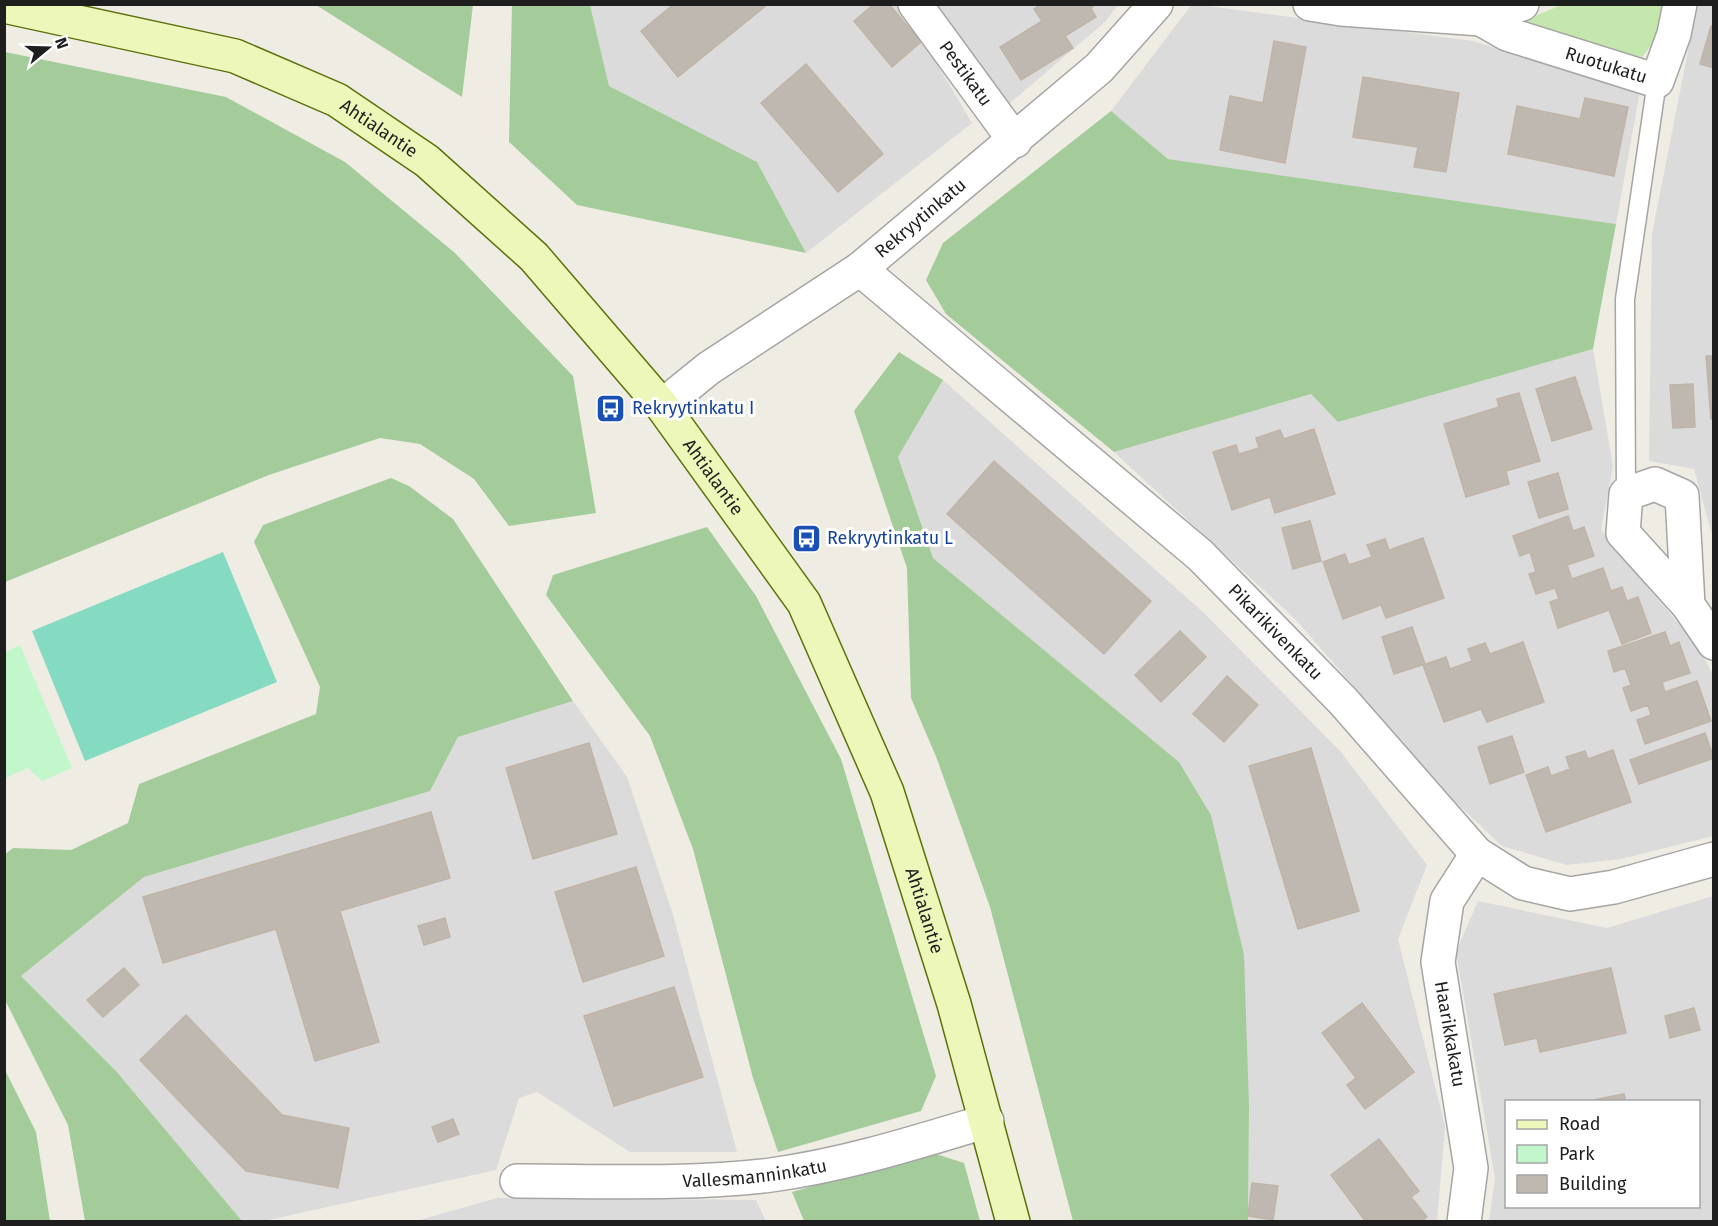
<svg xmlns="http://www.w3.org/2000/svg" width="1718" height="1226" viewBox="0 0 1718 1226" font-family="'Fira Sans',sans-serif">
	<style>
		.residential { fill: #dcdbdb; fill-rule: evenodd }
		.grass { fill: #c3e7ac }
		.forest { fill: #a4cc9a }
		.park { fill: #c2f7cc }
		.pitch { fill: #85dbc2 }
		.building { fill: #bfb8b1; stroke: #c0b4a7; stroke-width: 1.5 }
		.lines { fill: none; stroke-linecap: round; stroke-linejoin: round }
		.lane-casing { stroke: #a5a5a5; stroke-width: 21 }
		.street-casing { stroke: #a5a5a5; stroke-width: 36 }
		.secondary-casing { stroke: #5b7109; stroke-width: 36 }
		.lane { stroke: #fff; stroke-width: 18 }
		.street { stroke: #fff; stroke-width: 33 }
		.secondary { stroke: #eef7ba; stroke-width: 33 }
		.labels { text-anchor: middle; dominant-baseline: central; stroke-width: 6; stroke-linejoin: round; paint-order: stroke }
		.street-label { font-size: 18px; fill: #1e1e1e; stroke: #fff }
		.transit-label { font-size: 18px; fill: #164399; stroke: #fff; text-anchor: start }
	</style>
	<rect width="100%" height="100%" fill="#efece4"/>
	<path class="residential" d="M1192 4 1473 41 1640 91 1616 224 1168 159 1111 111Z
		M590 5H902L972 123 806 253 757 162 609 86Z
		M937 5H1118L1106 21 1009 104Z
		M1697 5H1713V538L1694 469 1649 461 1652 234Z
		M1593 349 1613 466 1601 530 1700 650 1713 675V836L1621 859 1567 865 1502 846 1449 796 1296 620 1114 452 1311 394 1338 422Z
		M943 380 1204 613 1341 752 1427 865 1398 939 1445 1126 1437 1221H1248L1249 1107 1211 815 1179 762 933 558 898 457Z
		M573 701 627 777 673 915 737 1152H630L537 1092 519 1098 496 1170 264 1221H242L116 1071 21 976 144 877 430 791 458 737Z
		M1713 896V1221H1489L1495 1178 1456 952 1478 901 1607 928ZM1506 1102H1698V1206H1506Z
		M497 1198 756 1200 766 1221H416Z"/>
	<path class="grass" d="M1561 5H1666L1660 34 1642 57 1540 33 1526 20Z"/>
	<path class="forest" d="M316 5H473L462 97Z
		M512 5H590L609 86 757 162 806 253 577 205 509 142Z
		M5 52 226 97 345 162 455 253 573 376 596 513 509 526 474 479 420 444 380 438 269 475 5 582Z
		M1111 111 1168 159 1616 224 1593 349 1338 422 1311 394 1114 452 946 314 926 280 943 243Z
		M899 352 943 380 898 457 933 558 1179 762 1211 815 1244 955 1249 1107 1248 1221H1073L990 907 937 759 911 698 907 568 854 411Z
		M391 478 409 486 453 519 573 701 458 737 430 791 144 877 21 976 116 1071 242 1221H85L68 1125 5 1000V854L13 848 71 850 128 823 139 784 316 714 320 687 254 542 263 525Z
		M707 527 756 596 841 759 936 1076 921 1111 778 1152 753 1078 693 849 650 736 546 595 553 575Z
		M5 1070 36 1132 50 1221H5Z
		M933 1153 964 1163 980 1221H804L792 1192Z"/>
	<path class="park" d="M20 645 72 768 42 781 28 768 5 778V652Z"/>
	<path class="pitch" d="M223 552 277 682 85 761 32 631Z"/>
	<path class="building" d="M674 4H768L678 77 641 31Z
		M874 4H889L921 42 892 67 854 21Z
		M1042 4H1096L1091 8 1096 17 1065 36 1073 48 1021 80 1000 47 1042 21 1034 9Z
		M1711 26H1714V68L1700 64Z
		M1274 41 1306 47 1285 163 1220 150 1230 96 1263 103Z
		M806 64 883 154 838 192 761 103Z
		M1363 77 1459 93 1446 172 1414 167 1418 147 1353 137Z
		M1585 98 1628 107 1614 176 1508 154 1517 106 1580 119Z
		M1706 356H1714V419H1711Z
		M1575 377 1592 429 1552 441 1536 389Z
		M1693 384 1695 427 1673 428 1670 385Z
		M1519 393 1540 461 1506 471 1509 484 1466 497 1444 424 1499 407 1497 399Z
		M1314 429 1335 494 1275 513 1270 497 1232 510 1213 452 1236 445 1239 454 1259 448 1256 438 1280 430 1284 439Z
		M994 461 1151 601 1104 654 947 514Z
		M1558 473 1568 509 1539 518 1528 482Z
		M1568 516 1573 531 1584 527 1594 556 1567 565 1572 579 1603 568 1611 591 1622 587 1627 601 1638 597 1651 633 1622 644 1609 610 1558 628 1550 602 1559 599 1555 588 1536 594 1529 574 1536 572 1530 552 1520 556 1513 536Z
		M1310 521 1321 561 1293 569 1282 528Z
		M1423 538 1444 598 1386 618 1381 605 1343 619 1323 562 1345 554 1349 565 1372 557 1367 545 1385 539 1389 550Z
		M1412 627 1425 664 1394 674 1382 637Z
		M1180 631 1206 657 1161 702 1135 675Z
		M1665 632 1670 646 1679 642 1690 673 1662 682 1665 692 1697 681 1711 721 1645 744 1637 720 1651 715 1648 705 1631 711 1623 688 1631 685 1625 668 1614 672 1608 651Z
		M1523 642 1544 702 1487 722 1481 709 1444 722 1423 665 1446 657 1450 669 1472 661 1468 649 1485 643 1490 654Z
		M1227 676 1258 705 1224 742 1193 714Z
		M1705 733 1714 758 1639 784 1630 760Z
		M1512 736 1524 772 1490 784 1478 747Z
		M589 743 617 834 533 859 506 768Z
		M1311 748 1359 911 1298 929 1249 766Z
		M1613 750 1631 802 1546 832 1526 775 1548 767 1551 776 1570 769 1566 757 1585 751 1588 759Z
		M431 812 450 878 340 911 379 1042 315 1061 276 929 163 963 143 897Z
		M636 867 664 956 583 982 555 892Z
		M445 918 450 937 424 945 418 926Z
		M124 968 139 985 103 1017 87 1000Z
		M1611 968 1626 1033 1540 1052 1537 1038 1505 1045 1494 994Z
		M674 987 703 1077 614 1106 584 1016Z
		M1362 1003 1414 1072 1365 1109 1347 1085 1356 1078 1322 1033Z
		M1694 1008 1700 1030 1670 1038 1665 1016Z
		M186 1015 282 1115 349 1128 338 1188 246 1171 140 1060Z
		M1624 1094 1626 1102H1584Z
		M453 1119 459 1134 438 1142 432 1127Z
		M1379 1139 1419 1191 1411 1197 1427 1217 1421 1222H1366L1331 1175Z
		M1252 1183 1278 1186 1273 1220 1248 1216Z"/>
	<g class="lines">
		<defs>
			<path id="lane" d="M1626 494 1625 299 1657 81"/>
			<g id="street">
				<path id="s1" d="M915 4 1015 141"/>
				<path d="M1310 4 1341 9 1481 19 1522 4"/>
				<path id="s2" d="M1481 19 1507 34 1657 81 1674 34 1680 4"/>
				<path id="s3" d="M860 269 1200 555 1343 701 1477 854 1523 883 1570 894 1614 887 1714 859"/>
				<path id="s4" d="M662 406 709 368 860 269 1099 68 1156 4"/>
				<path d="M1688 605 1682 496 1655 484 1626 494 1623 533 1688 605 1714 643"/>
				<path id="s5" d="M517 1181C601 1181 688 1185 771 1175 845 1165 917 1142 987 1121"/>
				<path d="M1464 1222 1471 1168 1438 962 1447 901 1477 854"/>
			</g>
			<g id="secondary">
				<path id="s6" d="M4 6 235 56 337 100 427 161 534 257 662 406 804 603 887 792 954 1004 1013 1222"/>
			</g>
		</defs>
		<use href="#lane" class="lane-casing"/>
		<use href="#street" class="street-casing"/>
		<use href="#secondary" class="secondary-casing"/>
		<use href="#lane" class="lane"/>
		<use href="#street" class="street"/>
		<use href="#secondary" class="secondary"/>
	</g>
	<defs>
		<symbol id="bus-square" viewBox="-11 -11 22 22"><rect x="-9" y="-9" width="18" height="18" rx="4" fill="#1a4fb4" stroke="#fff"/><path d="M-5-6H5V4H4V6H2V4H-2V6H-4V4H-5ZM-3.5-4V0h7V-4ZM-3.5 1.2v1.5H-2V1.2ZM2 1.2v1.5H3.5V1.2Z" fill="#fff"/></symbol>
	</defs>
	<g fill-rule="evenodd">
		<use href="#bus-square" x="594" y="392" width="33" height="33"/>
		<use href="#bus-square" x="790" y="522" width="33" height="33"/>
	</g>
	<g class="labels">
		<g class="street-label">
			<text stroke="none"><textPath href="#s2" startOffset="134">Ruotukatu</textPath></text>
			<text stroke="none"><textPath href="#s1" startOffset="86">Pestikatu</textPath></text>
			<text stroke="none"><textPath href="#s6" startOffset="398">Ahtialantie</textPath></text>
			<text stroke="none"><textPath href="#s4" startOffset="320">Rekryytinkatu</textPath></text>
			<text stroke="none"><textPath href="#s6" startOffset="884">Ahtialantie</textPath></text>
			<text stroke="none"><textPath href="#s3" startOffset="552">Pikarikivenkatu</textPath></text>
			<text stroke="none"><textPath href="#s6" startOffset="1370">Ahtialantie</textPath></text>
			<text transform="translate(1450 1034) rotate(80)">Haarikkakatu</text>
			<text stroke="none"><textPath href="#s5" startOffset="238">Vallesmanninkatu</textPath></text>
		</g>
		<g class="transit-label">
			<text x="632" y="408">Rekryytinkatu I</text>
			<text x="827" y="538">Rekryytinkatu L</text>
		</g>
	</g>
	<rect width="1718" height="1226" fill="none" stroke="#1e1e1e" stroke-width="12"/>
	<rect x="1505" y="1100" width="195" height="108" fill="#ffffff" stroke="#a5a5a5" stroke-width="1.5"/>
	<rect x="1517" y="1120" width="30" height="9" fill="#eef7ba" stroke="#a5a5a5" stroke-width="1.5"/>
	<text x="1559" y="1130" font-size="18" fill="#1e1e1e">Road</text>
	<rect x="1517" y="1145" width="30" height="18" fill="#c2f7cc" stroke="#a5a5a5" stroke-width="1.5"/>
	<text x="1559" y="1160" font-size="18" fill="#1e1e1e">Park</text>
	<rect x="1517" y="1175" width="30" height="18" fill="#bfb8b1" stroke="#a5a5a5" stroke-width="1.5"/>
	<text x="1559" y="1190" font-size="18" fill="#1e1e1e">Building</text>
	<g transform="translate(48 48) rotate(71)" stroke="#ffffff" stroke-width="4.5" paint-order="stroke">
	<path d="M0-4.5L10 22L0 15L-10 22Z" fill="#1e1e1e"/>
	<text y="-9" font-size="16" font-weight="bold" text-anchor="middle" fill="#1e1e1e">N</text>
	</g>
</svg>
